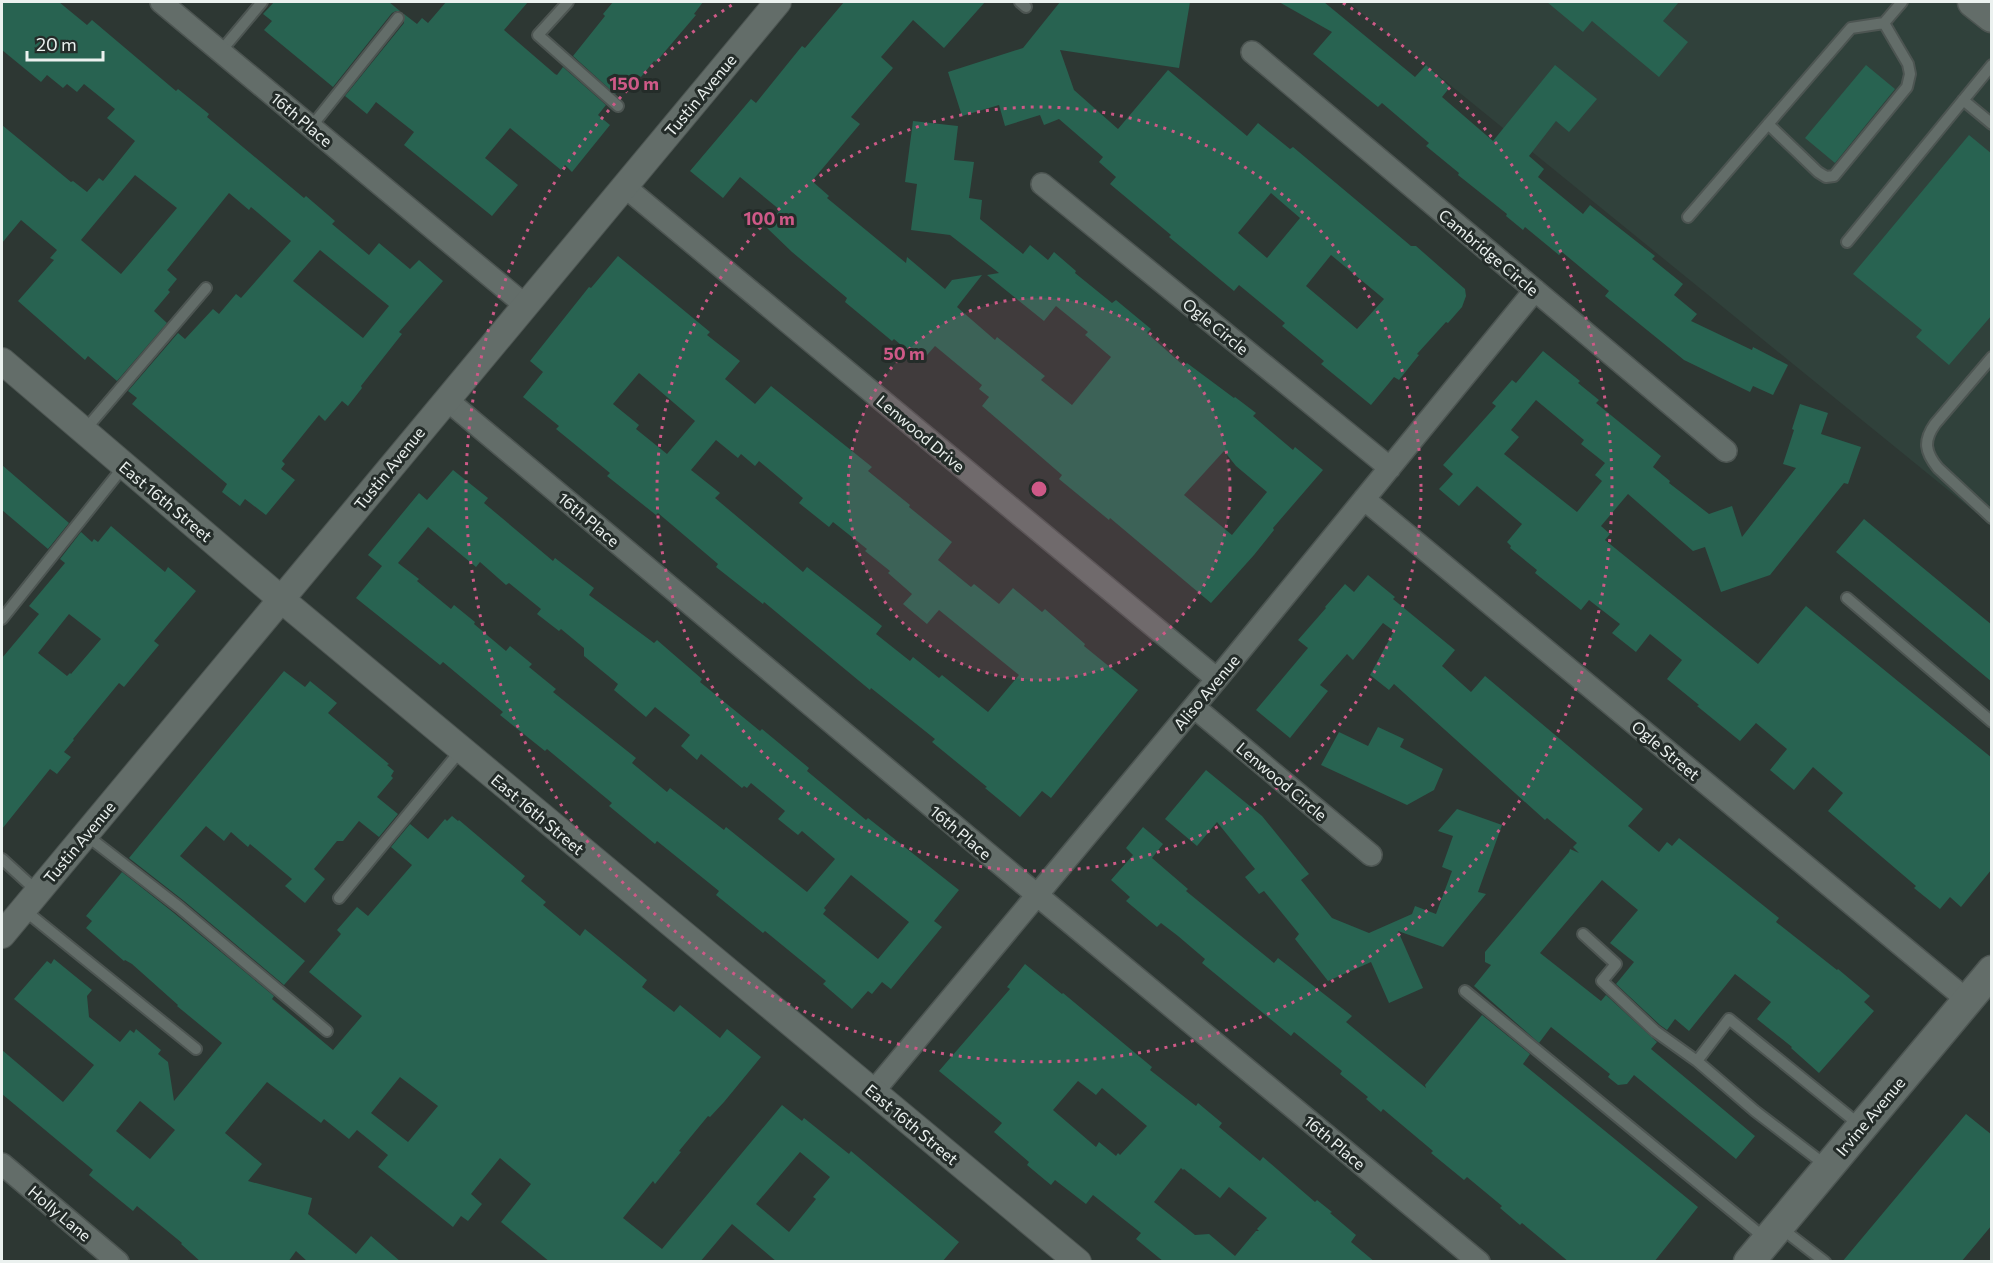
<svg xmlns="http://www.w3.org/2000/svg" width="1993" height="1263" viewBox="0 0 1993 1263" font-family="Commissioner,sans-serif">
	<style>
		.built { fill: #30413b }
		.building { fill: #286351; fill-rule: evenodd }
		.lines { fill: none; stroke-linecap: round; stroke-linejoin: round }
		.service-casing { stroke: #4d5552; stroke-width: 14 }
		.minor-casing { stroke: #4d5552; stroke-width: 24 }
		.tertiary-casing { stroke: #4d5552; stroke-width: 28 }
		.secondary-casing { stroke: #4d5552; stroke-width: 33 }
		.service { stroke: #636d69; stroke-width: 10 }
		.minor { stroke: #636d69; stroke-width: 21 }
		.tertiary { stroke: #636d69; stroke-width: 26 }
		.secondary { stroke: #636d69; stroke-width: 30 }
		.ring { fill: none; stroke: #ce5987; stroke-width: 3; stroke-dasharray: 3 6 }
		.labels { text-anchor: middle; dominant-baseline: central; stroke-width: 6; stroke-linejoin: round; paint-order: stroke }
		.street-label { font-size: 16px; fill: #ebf1ef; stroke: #242c29 }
		.centre { fill: #ce5987; stroke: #242c29; stroke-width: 3 }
		.ring-label { font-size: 18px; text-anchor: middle; font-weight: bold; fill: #ce5987; stroke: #242c29; stroke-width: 6; stroke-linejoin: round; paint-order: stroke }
	</style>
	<rect width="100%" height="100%" fill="#2d3733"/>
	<path class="built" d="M1348 2H1991V525Z"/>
	<path class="building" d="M2 2H59L87 25 92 20 176 91 178 89 209 114 207 117 304 198 306 196 335 221 332 224 369 255 379 243 410 269 419 260 443 281 399 332 402 334 361 386 362 388 348 406 342 401 325 421 319 415 282 461 285 464 281 469 295 480 266 515 245 499 240 506 222 492 227 484 132 404 137 398 128 391 178 333 185 339 213 309 219 314 236 294 241 298 291 241 251 207 249 210 229 193 167 270 177 279 168 290 170 292 154 311 167 323 117 381 88 356 85 360 18 301 54 260 50 258 57 250 21 220 2 243V125L71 182 73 181 87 192 99 178 103 181 135 141 107 118 115 109 84 84 77 92 67 84 63 88 47 75 41 82 2 50ZM135 175 177 208 121 274 81 240ZM320 250 389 306 363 338 293 281Z
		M274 2H389L400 11H396L392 13 333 87 264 30 272 21 263 14Z
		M446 2H528L504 30 555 74 557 75 563 67 606 105 598 115 610 125 572 172 565 165 561 170 510 128 485 158 518 185 492 216 404 145 414 132 376 102 367 114 345 96 404 23V14L417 24 422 18 428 23Z
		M613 2H703L694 14 696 15 656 62 654 61 641 77 639 76 629 87 624 83 615 94 573 56 605 16 603 14Z
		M844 2H985L944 48 913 20 881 57 893 68 851 117 860 124 812 181 829 196 827 198 906 263 907 257 945 289 952 280 982 275 957 307 995 340 997 337 1045 376 1041 380 1072 405 1111 357 1085 335 1088 332 1056 306 1044 321 987 275 999 273 950 235 911 230 917 184 905 182 913 121 958 126 954 160 974 162 969 198 982 200 980 219 1023 254 1030 245 1048 260 1054 252 1076 271 1075 273 1112 303 1116 300 1151 329 1147 333 1184 366 1187 363 1234 398 1235 397 1256 413 1253 416 1293 450 1295 447 1323 470 1273 528 1274 530 1254 555 1211 603 1110 518 1109 520 1059 479 1062 475 982 406 989 397 979 389 982 385 935 346 921 362 894 339 892 341 845 302 847 298 792 252 766 227 780 210 740 177 723 198 690 171 751 99 756 103 802 46 805 48ZM1224 451 1236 466 1267 492 1232 535 1184 495Z
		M1060 2H1190L1179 68 1060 50 1074 90 1118 129 1168 70 1247 136 1258 123 1290 149 1293 147 1411 246H1416L1465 289 1466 296 1462 307 1448 323 1446 322 1417 354 1419 355 1399 380 1394 377 1371 405 1321 364 1324 361 1282 326 1285 323 1239 285 1234 291 1186 251 1169 237 1171 235 1110 184 1116 177 1099 162 1103 157 1059 119 1044 125 1040 115 1005 126 999 105 962 116 948 72 1023 48ZM1271 193 1300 218 1267 258 1238 233ZM1331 255 1384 299 1357 329 1306 286Z
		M1279 2H1324L1415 77 1426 65 1450 87 1442 97 1493 141 1555 65 1597 99 1569 132 1556 121 1529 156 1544 169 1538 177 1583 214 1590 205 1655 256 1652 259 1683 284 1674 295 1697 314 1691 321 1752 350 1753 347 1788 365 1773 395 1753 386 1750 392 1684 360 1605 296 1609 291 1562 252 1559 255 1525 227 1523 230 1506 216 1507 214 1458 175 1459 173 1426 146 1429 143 1382 103 1378 107 1313 54 1332 32Z
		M1547 2H1679L1663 21 1688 42 1659 77 1592 21 1583 32Z
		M1866 65 1895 89 1835 163 1805 138Z
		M1969 135 1992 154V315L1949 365 1916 337 1922 330 1853 274Z
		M618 256 710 332 707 335 740 361 725 379 755 404 771 386 872 467 868 471 910 505 909 507 952 542 938 560 971 587 974 584 999 604 1013 588 1042 612 1045 609 1085 644 1084 646 1138 690 1051 798 1042 791 1020 817 985 788 987 787 932 742 935 739 871 688 870 690 764 602 763 604 716 567 718 564 658 513 656 515 607 476 610 473 556 429 559 426 523 397 543 372 530 361 589 287 591 288ZM639 373 695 421 667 454 636 429 639 425 613 404ZM716 440 738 458 741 454 755 466 759 461 803 498 799 503 829 527 833 522 867 549 865 551 890 571 888 573 912 594 903 604 927 624 939 610 1019 675 988 712 942 675 939 678 913 657 910 661 876 634 882 626 807 567 803 572 715 498 720 493 691 470Z
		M1543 351 1580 381 1578 383 1599 400 1596 403 1661 456 1653 467 1670 481 1669 483 1709 514 1732 506 1742 537 1796 468 1783 464 1794 430 1792 429 1800 404 1828 413 1821 434 1861 447 1848 484 1844 483 1770 575 1721 592 1705 547 1693 551 1628 494 1601 526 1610 534 1605 540 1758 664 1806 606 1992 758V869L1961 907 1950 897 1940 909 1914 888 1916 886 1828 811 1843 793 1813 767 1794 790 1770 770 1787 749 1756 723 1740 741 1697 706 1699 705 1667 679 1682 660 1650 634 1636 652 1612 633 1620 624 1589 600 1581 610 1535 573 1537 570 1510 548 1511 546 1507 542 1522 524 1477 486 1459 506 1439 489 1453 474 1443 465 1496 406 1492 403 1512 380 1516 383ZM1536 400 1584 440 1581 444 1605 463 1595 475 1602 481 1577 512 1504 454 1519 437 1511 430Z
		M2 465 69 523 48 549 2 510Z
		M453 470 488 498 484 503 553 561 555 558 594 588 589 595 654 643 657 640 702 679 700 682 760 731 762 729 809 768 807 771 866 820 868 818 959 890 934 921 942 927 891 989 882 982 872 994 868 991 852 1009 823 984 826 981 765 931 763 933 716 895 719 891 657 841 655 844 609 806 612 803 547 749 545 751 500 715 503 712 443 662 440 665 356 598 382 566 368 555 419 493 427 500ZM428 527 476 567 480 562 506 585 509 583 541 609 537 614 559 631 561 629 584 648V656L618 684 614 690 646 717 655 707 690 735 681 746 697 760 701 754 742 788 744 786 747 788 751 783 785 811 778 819 798 835 802 831 835 859 807 892 726 827 724 830 670 788 667 792 632 763 636 758 553 692 556 689 529 667 532 664 510 646 506 651 474 624 475 622 454 605 451 609 417 581 419 579 398 563ZM851 875 909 922 878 959 823 914 826 910 824 908Z
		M1864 519 1992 625V682L1836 552Z
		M111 526 165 572 168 567 196 591 154 641 159 645 124 687 119 683 73 739 74 740 64 752 71 757 57 774 50 769 2 829V658L39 614 29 606 65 563 60 559 81 532 92 542 94 539 98 542ZM69 614 101 639 71 674 70 673 67 676 38 653Z
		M1368 575 1395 597 1393 599 1455 650 1442 666 1471 692 1485 676 1643 809 1628 826 1659 852 1667 842 1672 846 1679 838 1779 918 1776 922 1837 970 1838 969 1870 996 1864 1002 1874 1011 1819 1073 1791 1048 1792 1047 1757 1019 1771 1002 1735 974 1689 1031 1675 1019 1667 1030 1660 1025 1616 984 1634 962 1610 943 1638 910 1602 880 1540 953 1601 1001 1606 995 1657 1042 1651 1049 1755 1136 1736 1159 1634 1075 1627 1084 1618 1085 1608 1077 1610 1074 1551 1027 1539 1043 1474 986 1491 965 1485 962V952L1569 852 1570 849 1579 853 1573 847 1577 843 1547 818 1545 820 1394 684 1389 690 1370 675 1394 631 1383 623 1353 660 1347 654 1320 685 1328 691 1290 738 1256 710 1308 648 1298 640 1326 608 1325 607 1345 584 1354 592Z
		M284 671 305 687 310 681 337 703 328 713 389 764 387 765 394 771 391 776 393 778 377 797 398 814 379 837 359 821 343 841H337L314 869 325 879 305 903 285 886 292 879 250 844 248 847 231 832 224 841 206 826 180 856 305 961 284 985 184 901 129 858Z
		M1378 727 1404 739 1400 747 1443 769 1434 790 1407 805 1321 765 1339 732 1368 746Z
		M1206 770 1262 816 1309 874 1301 880 1332 918 1369 933 1412 914 1415 906 1436 914 1452 871 1442 867 1453 836 1438 831 1457 809 1502 825 1478 892 1486 894 1443 947 1398 931 1423 988 1389 1003 1371 962 1328 981 1295 939 1299 934 1264 891 1259 894 1245 877 1255 869 1217 822 1197 846 1165 819Z
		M452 816 458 821 459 820 525 876 521 881 546 902 543 905 580 936 585 929 647 980 642 987 674 1012 680 1005 720 1038 727 1029 761 1057 724 1102 710 1117 708 1116 679 1151 681 1152 655 1184 653 1181 623 1218 662 1249 782 1105 802 1121 804 1118 849 1154 851 1151 959 1242 942 1262H777L732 1224 700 1262H550L501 1222 531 1184 500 1158 471 1194 482 1204 468 1221 461 1216 453 1227 378 1167 388 1155 357 1130 349 1139 324 1119 321 1123 267 1082 225 1133 262 1164 248 1181 312 1198 308 1214 356 1254 371 1236 401 1262H308L296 1251 288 1262H201L181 1244 182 1243 137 1206 133 1211 89 1175 93 1170 2 1094V1050L63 1102 94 1065 14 999 47 961 51 964 54 959 92 990 87 996 89 1017 120 1042 130 1030 134 1033 136 1029 161 1050 158 1054 168 1062 174 1101 222 1043 177 1006 178 1005 132 964 125 960 124 961 86 928 92 921 86 916 122 872 174 913 274 996 272 999 333 1050 362 1016 309 972 341 934 337 930 357 907 368 916 412 865 391 847 410 824 428 839 445 819 447 821ZM400 1077 438 1106 408 1142 371 1113ZM140 1101 175 1130 150 1159 116 1131ZM800 1152 830 1177 813 1197 816 1199 789 1232 756 1204Z
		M1143 827 1163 844 1152 858 1188 889 1186 891 1274 963 1278 958 1352 1016 1346 1022 1426 1088 1425 1085 1482 1015 1530 1054 1523 1064 1698 1207 1654 1262H1569L1522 1223 1520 1225 1500 1208 1502 1206 1467 1177 1464 1180 1431 1153 1433 1151 1383 1109 1381 1112 1366 1099 1368 1097 1340 1074 1342 1071 1294 1032 1291 1036 1202 963 1205 959 1178 936 1161 923 1157 927 1126 901 1130 897 1111 880 1133 855 1126 848Z
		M1025 964 1062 994 1063 993 1152 1067 1150 1070 1196 1106 1198 1103 1222 1123 1219 1127 1260 1161 1263 1157 1315 1202 1317 1200 1332 1212 1330 1213 1356 1235 1351 1242 1375 1262H1164L1136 1239 1141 1233 1093 1195 1086 1204 1055 1180 1051 1185 1027 1165 1029 1162 994 1132 1002 1123 939 1071 1010 989 1007 987ZM1078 1081 1096 1095 1102 1088 1147 1126 1120 1155 1118 1153 1116 1156 1099 1142 1096 1147 1053 1110ZM1181 1168 1183 1170 1184 1169 1220 1198 1229 1187 1267 1218 1257 1229 1259 1231H1256L1235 1256 1209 1234 1195 1235 1154 1202Z
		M1966 1114 1992 1135V1225L1961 1262H1842Z"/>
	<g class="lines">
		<defs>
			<path id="service" d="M568 2 538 35 618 106
				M1020 2 1026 7
				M221 51 262 2
				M1963 100 1992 124
				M1768 124 1818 172 1826 177 1834 176 1907 87 1910 74 1908 64 1884 23
				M311 127 398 18
				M1688 217 1851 28 1884 23 1902 2
				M1847 242 1992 65
				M1992 357 1935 424C1923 441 1925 452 1938 468L1992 518
				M84 431 206 288
				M1847 598 1992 722
				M2 619 124 466
				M86 835 179 907 327 1031
				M2 859 38 892
				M339 898 461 750
				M23 909 196 1049
				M1583 934 1616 964 1602 981 1655 1031 1697 1061 1755 1111 1828 1167
				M1465 991 1766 1239
				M1697 1061 1729 1019 1861 1126
				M1781 1228 1825 1262"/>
			<path id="minor" d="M161 2 526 306
				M1252 52 1726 451
				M1042 184 1390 468
				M624 186 1217 679
				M446 399 1037 895 1479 1262
				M1364 499 1967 1000
				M1194 707 1371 855
				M873 1092 1217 679 1535 290
				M2 1164 118 1262"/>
			<path id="tertiary" d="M2 361 282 600 1078 1262
				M2 935 778 2"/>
			<path id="secondary" d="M1973 2 1992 17
				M1749 1262 1992 971"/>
		</defs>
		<use href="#service" class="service-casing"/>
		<use href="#minor" class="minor-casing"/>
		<use href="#tertiary" class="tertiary-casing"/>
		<use href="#secondary" class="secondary-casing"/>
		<use href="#service" class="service"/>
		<use href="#minor" class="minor"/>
		<use href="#tertiary" class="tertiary"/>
		<use href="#secondary" class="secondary"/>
	</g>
	<circle cx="1039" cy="489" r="191" fill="#ce5987" fill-opacity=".12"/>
	<g class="ring">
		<circle cx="1039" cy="489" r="191"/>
		<circle cx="1039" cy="489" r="382"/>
		<path d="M1343 3A573 573 0 1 1 735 3"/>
	</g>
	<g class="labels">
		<g class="street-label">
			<text transform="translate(700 95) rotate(-50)">Tustin Avenue</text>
			<text transform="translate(302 119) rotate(40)">16th Place</text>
			<text transform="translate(1489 252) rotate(40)">Cambridge Circle</text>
			<text transform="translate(1216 326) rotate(39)">Ogle Circle</text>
			<text transform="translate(921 433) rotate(40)">Lenwood Drive</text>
			<text transform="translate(389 468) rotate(-51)">Tustin Avenue</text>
			<text transform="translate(166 501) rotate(40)">East 16th Street</text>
			<text transform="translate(589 519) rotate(40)">16th Place</text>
			<text transform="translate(1206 692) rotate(-50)">Aliso Avenue</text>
			<text transform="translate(1666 750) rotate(40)">Ogle Street</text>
			<text transform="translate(1282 781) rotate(40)">Lenwood Circle</text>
			<text transform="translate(538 814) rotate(40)">East 16th Street</text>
			<text transform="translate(961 832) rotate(40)">16th Place</text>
			<text transform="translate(79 842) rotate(-50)">Tustin Avenue</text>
			<text transform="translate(1870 1116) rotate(-50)">Irvine Avenue</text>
			<text transform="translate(912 1124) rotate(40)">East 16th Street</text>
			<text transform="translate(1335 1142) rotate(40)">16th Place</text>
			<text transform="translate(60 1213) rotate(40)">Holly Lane</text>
		</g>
	</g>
	<circle cx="1039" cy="489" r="9" class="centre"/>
	<g class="ring-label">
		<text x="634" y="90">150 m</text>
		<text x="769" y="225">100 m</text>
		<text x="904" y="360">50 m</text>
	</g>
	<rect width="1993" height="1263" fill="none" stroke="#ebf1ef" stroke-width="6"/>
	<path d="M27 51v9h76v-9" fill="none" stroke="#ebf1ef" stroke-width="3"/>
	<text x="36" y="51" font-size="18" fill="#ebf1ef" stroke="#242c29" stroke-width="4.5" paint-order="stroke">20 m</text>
</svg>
